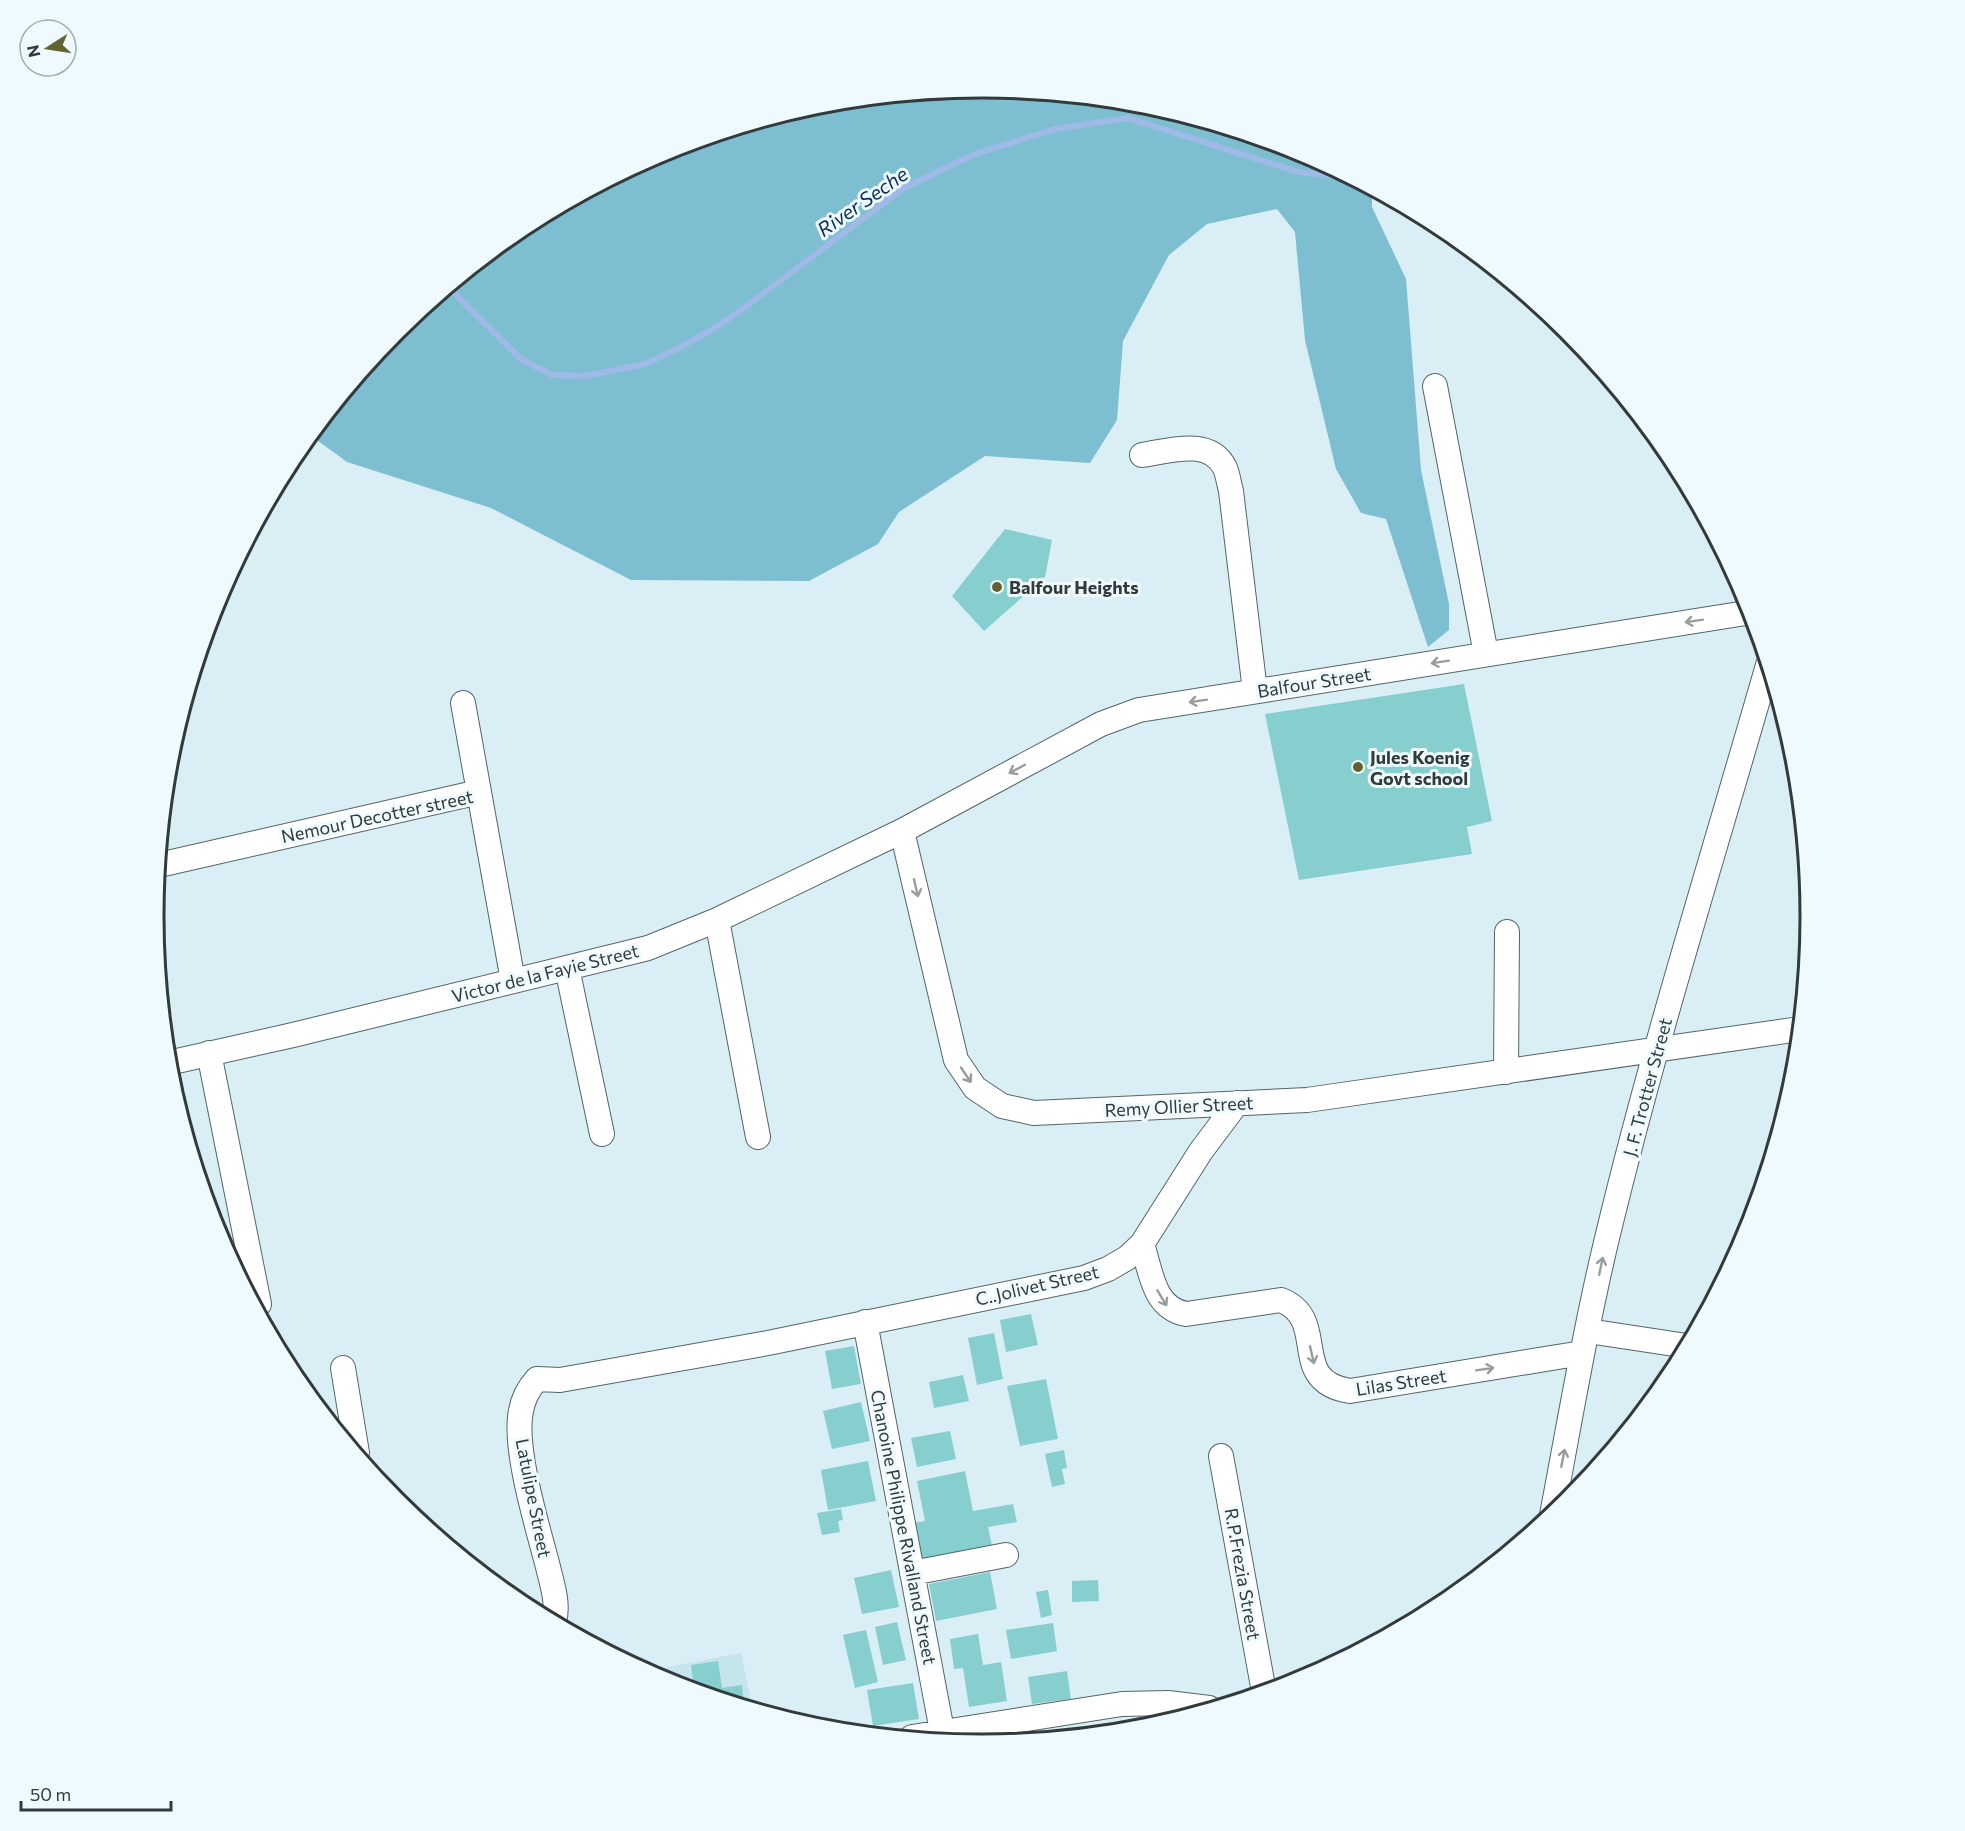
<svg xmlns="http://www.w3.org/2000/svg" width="1965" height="1831" viewBox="0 0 1965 1831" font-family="Commissioner,sans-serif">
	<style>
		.built { fill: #c6e4ec }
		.forest { fill: #7dbed1 }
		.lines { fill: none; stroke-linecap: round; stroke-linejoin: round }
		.stream { stroke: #a0bae8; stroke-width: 6 }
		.building { fill: #87cfcf }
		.minor-casing { stroke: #53656a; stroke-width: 26 }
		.minor { stroke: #fff; stroke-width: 24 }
		.oneway { stroke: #989c9e }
		.poi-dot { fill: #626330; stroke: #eefafe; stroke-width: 2 }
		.labels { text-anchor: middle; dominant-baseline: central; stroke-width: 6; stroke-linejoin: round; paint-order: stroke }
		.poi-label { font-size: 18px; font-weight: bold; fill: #323a3c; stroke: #eefafe; text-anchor: start }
		.street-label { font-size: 18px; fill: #323a3c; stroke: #eefafe }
		.water-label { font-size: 20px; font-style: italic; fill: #102d63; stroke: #eefafe }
		.rim { fill: none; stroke: #323a3c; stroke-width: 3 }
	</style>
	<rect width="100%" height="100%" fill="#daeef5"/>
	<path class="built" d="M741 1653 752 1707 665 1681 648 1671Z"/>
	<path class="forest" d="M982 87 1144 103 1300 150 1372 189V207L1406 279 1421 470 1449 604V630L1428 647 1386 519 1361 513 1336 469 1305 340 1295 232 1277 209 1207 224 1169 255 1123 341 1117 420 1090 463 985 456 899 512 878 544 809 581 631 580 491 508 347 462 310 435 397 329 522 226 544 217 547 213 666 150 821 103Z"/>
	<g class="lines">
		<path class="stream" d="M448 287 521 359 552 375 586 376 645 364 679 348 710 331 740 311 904 188 975 154 1055 129 1128 118 1298 172 1332 176 1346 175"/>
	</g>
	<path class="building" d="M1005 529 1052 540 1045 577 984 631 952 596Z
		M1464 684 1492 821 1467 827 1472 854 1299 880 1265 714Z
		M1031 1314 1038 1345 1006 1352 1000 1320Z
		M994 1333 1003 1379 977 1385 968 1338Z
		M854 1346 861 1384 832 1389 825 1351Z
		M963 1375 969 1401 934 1408 929 1382Z
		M1046 1379 1058 1439 1020 1446 1007 1386Z
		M861 1402 870 1441 832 1449 823 1411Z
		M950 1431 956 1459 917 1467 911 1438Z
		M1064 1450 1067 1468 1062 1469 1065 1484 1052 1487 1045 1454Z
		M868 1461 876 1501 828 1510 821 1470Z
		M965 1471 973 1511 1013 1504 1017 1522 988 1527 992 1545 919 1560 913 1523 925 1521 917 1481Z
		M841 1509 843 1520 838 1521 840 1532 822 1535 817 1513Z
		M891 1570 899 1607 862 1614 854 1578Z
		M990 1572 997 1609 936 1621 929 1584Z
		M1098 1580 1099 1601 1072 1602V1581Z
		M1048 1590 1052 1615 1041 1618 1036 1592Z
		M897 1622 906 1660 883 1665 875 1627Z
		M1053 1623 1057 1651 1011 1659 1006 1630Z
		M866 1630 878 1682 855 1688 843 1635Z
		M978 1634 983 1665 1001 1662 1007 1701 969 1707 963 1668 954 1669 950 1639Z
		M718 1661 722 1688 742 1685 744 1705 694 1690 691 1665Z
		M1067 1671 1071 1699 1032 1704 1028 1677Z
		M913 1683 919 1719 873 1726 867 1690Z"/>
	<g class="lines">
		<defs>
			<path id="minor" d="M1435 386 1486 654
				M1142 455C1169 451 1210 437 1225 468 1228 475 1229 484 1231 491L1255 691
				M463 703 479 792
				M902 831 956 1060 975 1088 1002 1106 1034 1113 1307 1100 1800 1029
				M159 865 479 792 513 981
				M717 920 758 1137
				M567 968 602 1134
				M209 1053 259 1304
				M168 1063 293 1035 648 948 717 920 902 831 1101 724 1139 710 1752 612
				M1506 1072 1507 932
				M1142 1244C1151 1271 1153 1308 1186 1314L1281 1300C1331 1320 1286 1381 1350 1391L1582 1353
				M865 1322 942 1731
				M1588 1331 1687 1346
				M343 1368 357 1453
				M1221 1456 1264 1692
				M1552 1515C1570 1420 1586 1324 1609 1230 1655 1040 1714 853 1768 665
				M912 1573 1006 1555
				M554 1622C559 1604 552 1584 548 1567 538 1528 513 1448 521 1411 523 1398 528 1389 537 1379L560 1380 768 1343 1084 1278 1108 1269 1127 1258 1142 1244 1201 1151 1237 1103
				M912 1737 1122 1704 1168 1703 1209 1708"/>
		</defs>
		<use href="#minor" class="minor-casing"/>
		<use href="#minor" class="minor"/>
	</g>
	<defs><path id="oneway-shaft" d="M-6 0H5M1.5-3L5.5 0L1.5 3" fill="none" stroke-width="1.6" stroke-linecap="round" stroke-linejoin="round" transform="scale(1.5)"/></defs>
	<g class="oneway">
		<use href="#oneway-shaft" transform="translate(1694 621) rotate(171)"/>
		<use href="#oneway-shaft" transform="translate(1440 662) rotate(171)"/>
		<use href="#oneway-shaft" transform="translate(1198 701) rotate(171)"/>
		<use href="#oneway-shaft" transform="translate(1017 769) rotate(152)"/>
		<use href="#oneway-shaft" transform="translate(916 888) rotate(77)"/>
		<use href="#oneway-shaft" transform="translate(966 1075) rotate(56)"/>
		<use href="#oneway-shaft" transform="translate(1601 1266) rotate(-78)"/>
		<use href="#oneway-shaft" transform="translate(1162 1298) rotate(59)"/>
		<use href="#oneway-shaft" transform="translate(1312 1355) rotate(77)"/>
		<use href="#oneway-shaft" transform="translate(1485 1369) rotate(-9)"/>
		<use href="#oneway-shaft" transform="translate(1563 1458) rotate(-79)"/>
	</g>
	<g class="poi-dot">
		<circle cx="997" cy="587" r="6"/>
		<circle cx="1358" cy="767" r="6"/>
	</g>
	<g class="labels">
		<g class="poi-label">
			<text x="1009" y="587">Balfour Heights</text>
			<text x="1370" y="757">Jules Koenig<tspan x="1370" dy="21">Govt school</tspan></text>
		</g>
		<g class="street-label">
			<text transform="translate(1314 682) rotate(-9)">Balfour Street</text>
			<text transform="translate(377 816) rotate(-12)">Nemour Decotter street</text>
			<text transform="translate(545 973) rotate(-14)">Victor de la Fayie Street</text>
			<text transform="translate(1647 1087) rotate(-75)">J. F. Trotter Street</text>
			<text transform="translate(1179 1106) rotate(-3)">Remy Ollier Street</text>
			<text transform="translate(1037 1285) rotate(-13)">C..Jolivet Street</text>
			<text transform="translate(1401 1382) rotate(-9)">Lilas Street</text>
			<text transform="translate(534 1498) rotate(79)">Latulipe Street</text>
			<text transform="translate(904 1527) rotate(79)">Chanoine Philippe Rivalland Street</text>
			<text transform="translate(1243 1574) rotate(80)">R.P.Frezia Street</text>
		</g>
		<g class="water-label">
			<text transform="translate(862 201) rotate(-35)">River Seche</text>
		</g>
	</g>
	<path d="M0 0H1965V1831H0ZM164 916a818 818 0 1 1 1636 0a818 818 0 1 1-1636 0Z" fill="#eefafe" fill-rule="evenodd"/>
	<path class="rim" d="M164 916a818 818 0 1 1 1636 0a818 818 0 1 1-1636 0Z"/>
	<g transform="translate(48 48) rotate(258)"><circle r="28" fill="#eefafe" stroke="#a3adb0" stroke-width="1.5"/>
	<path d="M0-4.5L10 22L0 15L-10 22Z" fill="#626330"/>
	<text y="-9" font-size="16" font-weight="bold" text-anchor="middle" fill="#323a3c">N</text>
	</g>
	<path d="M21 1801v9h150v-9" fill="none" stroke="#323a3c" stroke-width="3"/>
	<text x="30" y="1801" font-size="18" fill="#323a3c" stroke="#eefafe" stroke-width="4.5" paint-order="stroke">50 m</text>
</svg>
